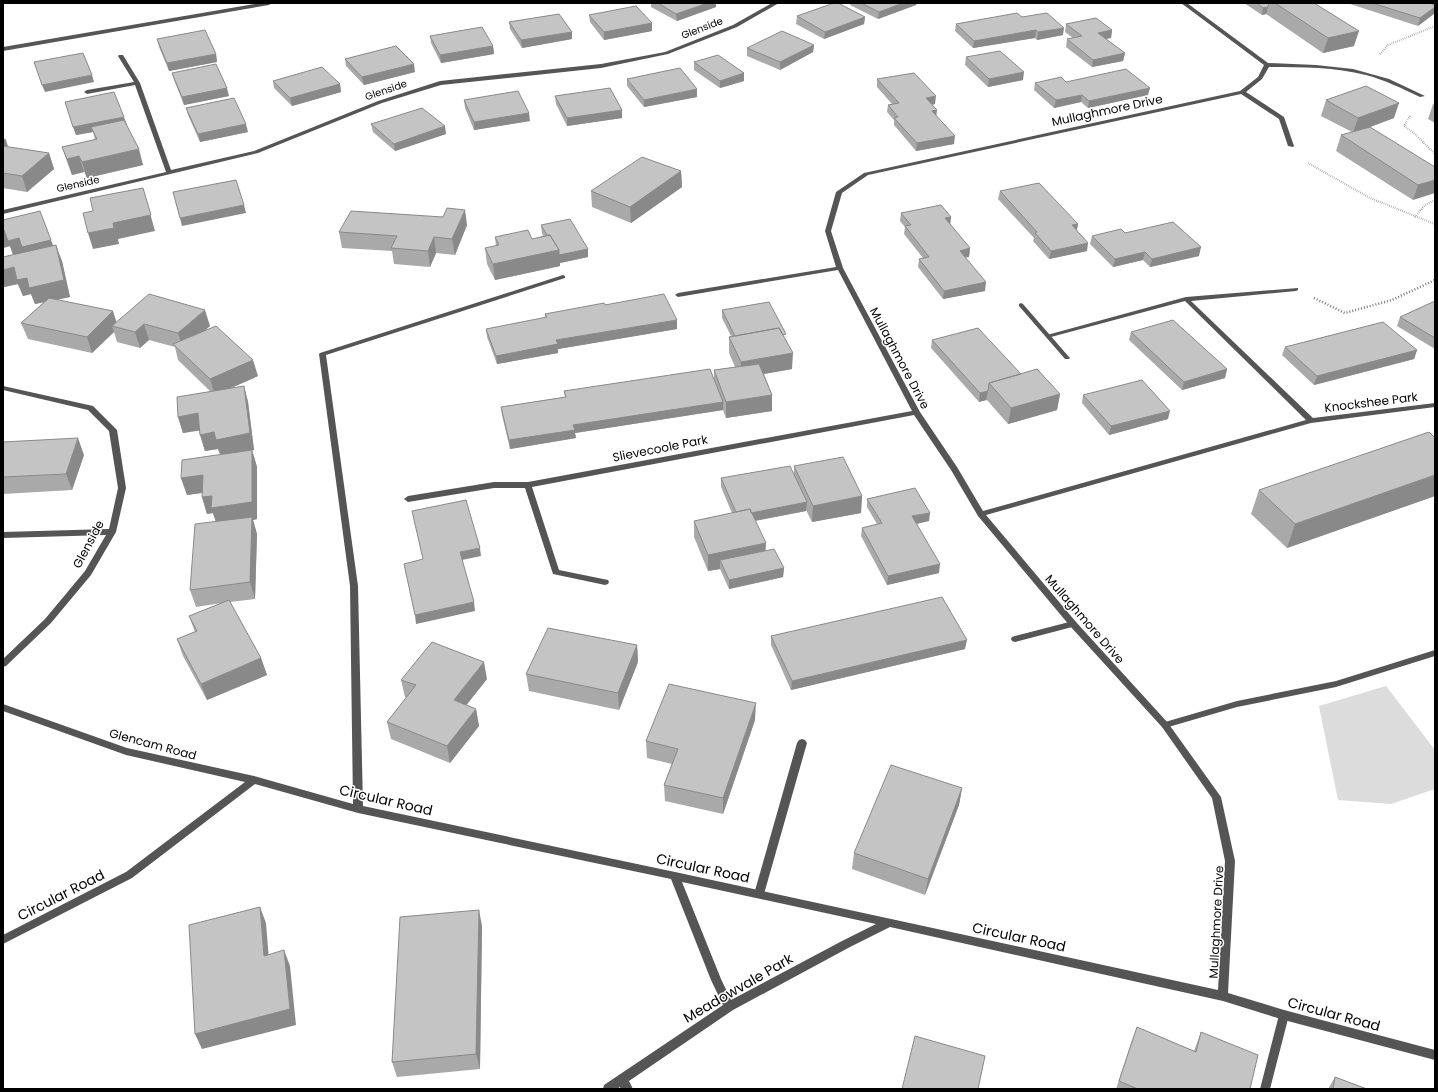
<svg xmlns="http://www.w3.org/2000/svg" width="1438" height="1092" viewBox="0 0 1438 1092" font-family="Poppins,sans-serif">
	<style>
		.green { fill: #dcdcdc }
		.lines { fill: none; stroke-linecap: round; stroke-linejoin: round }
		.path-far1 { stroke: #777; stroke-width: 2; stroke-dasharray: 0.5 1.5; stroke-linecap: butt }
		.path { stroke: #777; stroke-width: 2.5; stroke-dasharray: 1 2; stroke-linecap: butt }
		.service { fill: #555; fill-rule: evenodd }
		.minor { fill: #555; fill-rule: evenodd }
		.wall { fill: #a9a9a9 }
		.shaded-wall { fill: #898989 }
		.building { fill: #c4c4c4; stroke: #898989 }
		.labels { text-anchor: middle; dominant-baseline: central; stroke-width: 3; stroke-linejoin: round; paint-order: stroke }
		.far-street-label { font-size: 10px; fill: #000; stroke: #fff }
		.street-label { font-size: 12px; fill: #000; stroke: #fff }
		.near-street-label { font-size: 14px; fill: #000; stroke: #fff }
	</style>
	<rect width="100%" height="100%" fill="#fff"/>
	<path class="green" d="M1386 686 1435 750V789L1391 804 1338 800 1319 706Z"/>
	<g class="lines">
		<path class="path-far1" d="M1380 54 1388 45 1435 26
			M1410 116 1404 126 1414 133 1435 154
			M1308 163 1370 198 1435 224
			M1415 217 1425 205 1435 200"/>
		<path class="path" d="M1314 298 1345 313 1392 300 1435 280"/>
		<path class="service" d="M1021 303 1023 304 1069 357 1070 358 1069 359H1065L1019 306V304Z
			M1073 621 1076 622 1077 624 1076 626 1015 642 1012 641 1011 639 1012 637 1015 636Z
			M1435 650V656L1336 687 1237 707 1165 728 1162 727 1161 725 1162 723 1165 722 1237 701 1336 681Z
			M802 739 805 740 807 743 764 894 762 897 759 898 756 897 754 894 797 743 799 740Z
			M1284 1010 1288 1012 1289 1015 1270 1089H1260L1279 1015 1280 1012Z"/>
		<path class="minor" d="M260 3H272L269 5 3 51V47Z
			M772 3H779L737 27 668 54 601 68 441 85 382 103 258 153 3 214V210L166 172 135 85 87 94 84 92 87 90 134 82 118 56 119 55H123L140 83 171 170 254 151 378 101 440 81 601 64 665 52 733 25Z
			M1181 3H1187L1268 63 1316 65 1353 69 1389 79 1425 96 1420 97C1403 89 1385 80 1366 75 1335 67 1301 67 1269 67L1262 79 1246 92 1284 117 1294 146 1293 147 1288 146 1279 119 1241 94 868 175 842 193 831 231 843 268 920 412 957 467 983 511 1306 420 1185 301 1051 337 1049 338 1046 336 1047 335 1186 297 1298 288V290L1296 291 1191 301 1313 418 1435 403V407L1311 423 986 515 1076 622 1168 723 1221 797 1235 861 1228 993 1284 1010 1435 1050V1060L1284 1020 1223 1001 890 927 850 947 733 1010 629 1081 633 1089H621L620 1087 617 1089H603L604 1085 723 1005 711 980 671 879 358 813 255 784 132 878 3 944V935L126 872 245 782 126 755 3 711V704L127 748 254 776 353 804 350 586 319 354 320 353 563 275 565 276V278L326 355 358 586 363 806 675 872 1218 990 1225 861 1212 798 1162 727 1070 626 978 516 951 470 914 415 532 487 559 570 608 580 609 582 608 584 605 585 553 574 525 488H494L408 502 404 499 408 496 494 482H528L912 411 838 270 678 297 675 295 678 293 836 267 825 231 836 192 864 173 1240 91 1258 77 1264 65ZM682 882 876 924 842 941 731 1000 721 979Z
			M3 386 93 406 117 430 126 488 116 532 91 575 51 623 6 666 3 667V659L45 619 85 571 106 535 3 538V532L109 529 118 488 109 431 88 410 3 390Z"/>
	</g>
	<path class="wall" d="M651 3H716V7L677 21 651 7Z
		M850 3H917L916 5 878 19 850 5Z
		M1244 3H1314L1354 46 1323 53 1266 14 1262 15Z
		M1347 3H1429L1435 13 1418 26Z
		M589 15 652 31 604 40 590 22Z
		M797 16 865 17 864 24 824 39 796 24Z
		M1022 17 1063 35 1037 40 1035 38 973 48 955 31 956 24Z
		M509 22 572 32V39L522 48 510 29Z
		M1066 24 1112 30 1111 38 1106 39 1125 53 1123 61 1092 67 1066 47 1067 39 1073 38 1065 32Z
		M430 36 493 46 494 54 441 63 431 43Z
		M157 39 216 54 217 62 169 71 159 47Z
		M814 45 813 52 780 70 747 56V48Z
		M966 57 1023 80 988 87 965 65Z
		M345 59 415 72 364 85 346 66Z
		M694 62 744 81 720 88 694 70Z
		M172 73 229 96 184 105 174 80Z
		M627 79 697 97 644 107 627 86Z
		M877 79 935 104 932 105 936 115 954 144 916 151 894 125V120L887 112 888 105 892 104 877 87Z
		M273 81 340 84 341 92 292 106 274 88Z
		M1066 82 1148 95 1088 108 1081 102 1054 108 1034 90 1035 83Z
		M555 96 622 118 567 126 556 104Z
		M464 100 530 121 474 130 465 108Z
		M1326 100 1394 118 1368 128 1435 167 1413 200 1336 151 1341 135 1352 132 1321 116Z
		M65 102 126 123 143 165 87 178 84 172 72 175 67 162 62 147 95 140 93 132 76 135Z
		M1435 103V123L1428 119 1433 104Z
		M186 108 248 132 200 142 188 115Z
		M371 124 446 134 395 151 373 132Z
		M3 138 8 147 49 153 54 169 27 192 3 188Z
		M681 171 682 187 631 223 592 207 591 191Z
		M1000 191 1078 224 1077 230 1087 251 1049 259 1033 241 1034 238 998 199Z
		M901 213 951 217 950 225 970 248 969 257H965L985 291 943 299 918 267 919 259 923 258 904 234 905 227 900 221Z
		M3 220 53 246 62 261 70 297 56 300 116 322 210 326 205 330 258 376 231 388 244 386 248 402 254 450H252L257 467V519L253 520 257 534 255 599 230 602 261 658 267 675 207 700 183 656 177 639 195 632 189 616 222 603 196 607 190 590 216 522 213 513 207 514 202 497V493L187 495 181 478 220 454 218 449 205 451 199 430 183 433 178 417 211 392 178 360 175 347 149 340 140 348 117 342 114 332 92 353 28 339 21 323 44 302 35 304 31 294 23 296 18 284 4 287 13 255 10 246 3 248Z
		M467 225 455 255 436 253 430 267 394 264 392 251 342 248 339 232Z
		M541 225 588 257 560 263V266L495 280 487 264 485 248 496 246 495 237 532 239 543 236 542 233Z
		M1125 233 1199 256 1150 267 1143 260 1113 267 1090 244 1092 236Z
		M1435 301V349L1397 326 1400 317Z
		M605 305 677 320V329L558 349V353L497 364 487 337 486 329 545 318V314Z
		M722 310 786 339 792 369 764 374 772 395V411L726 418 723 410 575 433 576 438 510 449 502 415 501 407 565 397 564 391 714 378V370L735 367 729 353V337L731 336 722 318Z
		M1131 332 1227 369 1225 378 1182 390 1129 340Z
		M932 340 1021 374 1060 394 1057 410 1008 424 987 400 979 402 931 348Z
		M1285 347 1417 350 1414 359 1314 385 1282 355Z
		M1083 395 1168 419 1109 435 1082 403Z
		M1435 438V496L1287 548 1251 514 1259 490Z
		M3 442 84 455 72 490 3 494Z
		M794 466 862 496 861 513 812 522 806 510V511L755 521 765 551 784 568 783 577 729 589 720 569 708 571 694 537V521L732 513 721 487V478L794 475Z
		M867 499 929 521 916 524 939 573 887 585 861 536 862 528 877 524 867 507Z
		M771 636 965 649 791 690 771 645Z
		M637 645 638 662 619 710 529 691 526 674Z
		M487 679 466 705 476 709 479 726 450 763 391 739 387 722 407 697H405L401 680Z
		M755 720 723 814 665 801 664 785 672 764 647 758 646 741Z
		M962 788 959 805 925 895 852 869 854 853Z
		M482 926 480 1069 397 1077 392 1062Z
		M1137 1027 1194 1051 1201 1032 1250 1089H1116L1131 1043Z
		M1335 1077 1367 1089H1328Z"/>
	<path class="shaded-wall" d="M708 3H716V7L677 21 676 14Z
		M903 3H917L916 5 878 19 879 12Z
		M1268 7 1266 14 1262 15 1263 8Z
		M1435 7V13L1418 26 1420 18Z
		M865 17 864 24 824 39 825 32Z
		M652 23V31L604 40V32Z
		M1064 28 1063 35 1037 40 1038 32Z
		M1036 30 1035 38 973 48 974 41Z
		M1112 30 1111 38 1097 40 1098 33Z
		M1359 31 1354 46 1323 53 1328 38Z
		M572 32V39L522 48 521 40Z
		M814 45 813 52 780 70V62Z
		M493 46 494 54 441 63 440 55Z
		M1125 53 1123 61 1092 67 1093 60Z
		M216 54 217 62 169 71 167 63Z
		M414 64 415 72 364 85 362 77Z
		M1024 72 1023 80 988 87 989 79Z
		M744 73V81L720 88V81Z
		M92 75 94 82 45 92 42 85Z
		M340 84 341 92 292 106 290 98Z
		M227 88 229 96 184 105 182 97Z
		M1150 88 1148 95 1088 108 1089 101Z
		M697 89V97L644 107V100Z
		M1082 95 1081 102 1054 108 1056 100Z
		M936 96 935 104 925 106 926 98Z
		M1399 103 1394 118 1353 133 1358 118Z
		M622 110V118L567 126V118Z
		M937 110 936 118 932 111Z
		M529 113 530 121 474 130V122Z
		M124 117 127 125 91 127 93 132 76 135 73 127Z
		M246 124 248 132 200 142 198 134Z
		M445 126 446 134 395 151 394 144Z
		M955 136 954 144 916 151 917 143Z
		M6 140 11 156 3 159V141Z
		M139 149 143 165 87 178 82 162Z
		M49 153 54 169 27 192 22 176Z
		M79 156 84 172 72 175 67 159Z
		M681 171 682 187 631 223 630 207Z
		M1435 180V193L1413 200 1418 185Z
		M143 188 155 231 118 239 119 244 93 249 88 233 113 223Z
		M244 205 246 213 182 226 180 218Z
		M465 210 467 225 455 255 452 239Z
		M951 217 950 225 945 218Z
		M1078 224 1076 232 1072 225Z
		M3 230H4L19 238 51 240 57 256 14 257 10 246 3 248Z
		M434 237 436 253 430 267 428 251Z
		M1088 243 1087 251 1049 259 1051 251Z
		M56 245 62 261 70 297 35 304 31 294 23 296 18 284 4 287 3 284V270L14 267Z
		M1201 247 1199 256 1150 267 1152 259Z
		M970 248 969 257 959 259 960 251Z
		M588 249V257L560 263V266L495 280 493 264 559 250Z
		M1145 252 1143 260 1113 267 1115 259Z
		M986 282 985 291 943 299 944 291Z
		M205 310 210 326 183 350 178 333Z
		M113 311 118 327 112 326 114 332 92 353 87 337Z
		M677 320V329L558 349V353L497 364 496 356 556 340Z
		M144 324 149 340 140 348 135 332Z
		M1417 350 1414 359 1314 385 1317 376Z
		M793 353 792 369 741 378V362Z
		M253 360 258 376 215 395 210 379Z
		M1227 369 1225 378 1182 390 1184 382Z
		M244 386 248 402 254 450H252L257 467V519L253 520 257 534 255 599 250 582 217 525 213 513 207 514 202 497 221 456 218 449 205 451 200 435Z
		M988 391 986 400 979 402 980 393Z
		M1060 394 1057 410 1008 424 1011 408Z
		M772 395V411L726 418V402Z
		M723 402V410L575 433 576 438 510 449 509 440 573 425Z
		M1170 411 1168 419 1109 435 1111 426Z
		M198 413 203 430 183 433 178 417Z
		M78 438 84 455 72 490 66 474Z
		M203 475 208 492 187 495 181 478Z
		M1435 475V496L1287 548 1295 524Z
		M862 496 861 513 812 522 813 506Z
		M807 502 806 511 737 524V515Z
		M930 513 929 521 911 525 912 516Z
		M766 543 765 560H720V569L708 571V555Z
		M480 548 481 556 462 560 460 552Z
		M940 564 939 573 887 585 888 576Z
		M784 568 783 577 729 589V580Z
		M474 602 475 611 416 624 415 615Z
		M967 640 965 649 791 690 792 681Z
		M637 645 638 662 619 710 618 693Z
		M261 658 267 675 207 700 201 684Z
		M484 662 487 679 457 717 454 700Z
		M756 703 755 720 723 814V798Z
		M476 709 479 726 450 763 447 746Z
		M962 788 959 805 925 895 928 879Z
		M260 907 266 923 270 972 264 956Z
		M479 910 482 926 480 1069 476 1054Z
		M284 950 290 966 296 1025 202 1049 195 1034Z"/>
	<path class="building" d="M658 3H708L676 14Z
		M834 3H838L865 17 825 32 797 16Z
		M861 3H903L879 12Z
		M1257 3H1269L1268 7 1263 8Z
		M1275 3H1314L1359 31 1328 38Z
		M1372 3H1429L1435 5V7L1420 18Z
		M636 6 652 23 604 32 589 15Z
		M1017 13 1022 17 1047 13 1064 28 1038 32 1036 30 974 41 956 24Z
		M559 14 572 32 521 40 509 22Z
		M1096 18 1112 30 1098 33 1125 53 1093 60 1067 39 1082 36 1066 24Z
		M482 27 493 46 440 55 430 36Z
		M205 30 216 54 167 63 157 39Z
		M782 31 814 45 780 62 747 48Z
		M396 46 414 64 362 77 345 59Z
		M1000 51 1024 72 989 79 966 57Z
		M83 53 92 75 42 85 34 62Z
		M718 55 744 73 720 81 694 62Z
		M216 64 227 88 182 97 172 73Z
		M322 67 340 84 290 98 273 81Z
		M680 68 697 89 644 100 627 79Z
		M1126 69 1150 88 1089 101 1082 95 1056 100 1035 83 1061 77 1066 82Z
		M914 73 936 96 926 98 937 110 932 111 955 136 917 143 894 118 898 117 888 105 899 103 877 79Z
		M1366 86 1399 103 1358 118 1326 100Z
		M610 88 622 110 567 118 555 96Z
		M518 91 529 113 474 122 464 100Z
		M114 92 124 117 73 127 65 102Z
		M234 98 246 124 198 134 186 108Z
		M422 108 445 126 394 144 371 124Z
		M124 120 139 149 82 162 79 156 67 159 62 147 97 139 91 127Z
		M1370 127 1435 167V180L1418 185 1341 135Z
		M3 138 6 140 3 141Z
		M3 146 49 153 22 176 3 173Z
		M642 157 681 171 630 207 591 191Z
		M236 180 244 205 180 218 173 192Z
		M1039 183 1078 224 1072 225 1088 243 1051 251 1035 233 1037 232 1000 191Z
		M143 188 151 215 113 223 114 228 88 233 83 213 93 211 90 198Z
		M941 205 951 217 945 218 970 248 960 251 986 282 944 291 919 259 929 257 905 226 911 225 901 213Z
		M447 208 465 210 452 239 434 237 428 251 391 248 397 236 339 232 351 211 443 217Z
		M40 211 51 240 22 247 19 238 8 241 4 230H3V220Z
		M570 219 588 249 559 255V250L550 235H547L541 225Z
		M1173 222 1201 247 1152 259 1145 252 1115 259 1092 236 1121 229 1125 233Z
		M528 230 532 239 550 235 559 250 493 264 485 248 499 245 495 237Z
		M56 245 64 280 29 288 27 278 17 280 14 267 3 270V257Z
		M149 294 205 310 178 333 144 324 135 332 112 326Z
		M664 294 677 320 556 340 558 344 496 356 486 329 547 317 545 314 604 303 605 305Z
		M49 298 113 311 87 337 21 323Z
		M1435 301V338L1400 317Z
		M769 302 786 334 783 335 779 328 735 336 722 310Z
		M1173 320 1227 369 1184 382 1131 332Z
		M1383 322 1417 350 1317 376 1285 347Z
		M216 326 253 360 210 379 173 344Z
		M779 328 793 353 741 362 729 337Z
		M978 328 1021 374 989 383 988 391 980 393 932 340Z
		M759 364 772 395 726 402 714 370Z
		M710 369 723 402 573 425 575 430 509 440 501 407 566 397 564 391Z
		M1037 369 1060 394 1011 408 989 383Z
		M1142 380 1170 411 1111 426 1083 395Z
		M244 386 250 433 216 440 214 432 200 435 198 413 178 417 177 397Z
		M1429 432 1435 438V475L1295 524 1259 490Z
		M78 438 66 474 3 477V442Z
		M252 450V502L211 508 212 496 202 497 203 475 181 478 182 460Z
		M843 457 862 496 813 506 794 466Z
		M790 466 807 502 751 513 750 509 736 512 721 478Z
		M915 488 930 513 912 516 940 564 888 576 862 528 882 523 867 499Z
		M466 500 480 548 460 552 474 602 415 615 404 564 423 559 412 511Z
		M750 509 766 543 708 555 694 521Z
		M252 517 250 582 190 590 195 524Z
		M774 549 784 568 729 580 720 560Z
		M942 597 967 640 792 681 771 636Z
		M229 600 261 658 201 684 177 639 197 631 189 616Z
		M548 628 637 645 618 693 526 674Z
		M432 642 484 662 454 700 476 709 447 746 387 722 416 685 401 680Z
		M669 684 756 703 723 798 664 785 678 749 646 741Z
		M891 765 962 788 928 879 854 853Z
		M260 907 264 956 284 950 290 1009 195 1034 189 925Z
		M479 910 476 1054 392 1062 400 917Z
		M1137 1027 1196 1052 1201 1032 1258 1055 1250 1089H1138L1119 1081Z
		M915 1036 985 1056 978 1089H902Z
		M1335 1077 1367 1089H1333Z"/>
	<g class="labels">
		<g class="far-street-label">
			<text transform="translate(702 28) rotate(-21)">Glenside</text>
			<text transform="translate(386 90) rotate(-19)">Glenside</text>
			<text transform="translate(78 184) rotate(-13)">Glenside</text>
		</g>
		<g class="street-label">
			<text transform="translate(1107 110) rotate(-12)">Mullaghmore Drive</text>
			<text transform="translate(900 358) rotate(62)">Mullaghmore Drive</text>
			<text transform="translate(1371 402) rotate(-7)">Knockshee Park</text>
			<text transform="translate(660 448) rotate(-11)">Slievecoole Park</text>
			<text transform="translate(88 544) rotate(-62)">Glenside</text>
			<text transform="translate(1085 619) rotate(49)">Mullaghmore Drive</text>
			<text transform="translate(153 744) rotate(15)">Glencam Road</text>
			<text transform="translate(1216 922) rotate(-87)">Mullaghmore Drive</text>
		</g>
		<g class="near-street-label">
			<text transform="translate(386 800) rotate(13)">Circular Road</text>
			<text transform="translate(703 868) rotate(12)">Circular Road</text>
			<text transform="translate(61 895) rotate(-27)">Circular Road</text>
			<text transform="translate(1019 937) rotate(12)">Circular Road</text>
			<text transform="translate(738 988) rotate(-30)">Meadowvale Park</text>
			<text transform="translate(1334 1014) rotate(15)">Circular Road</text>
		</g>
	</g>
	<rect width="1438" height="1092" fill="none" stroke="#000000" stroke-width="8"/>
</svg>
